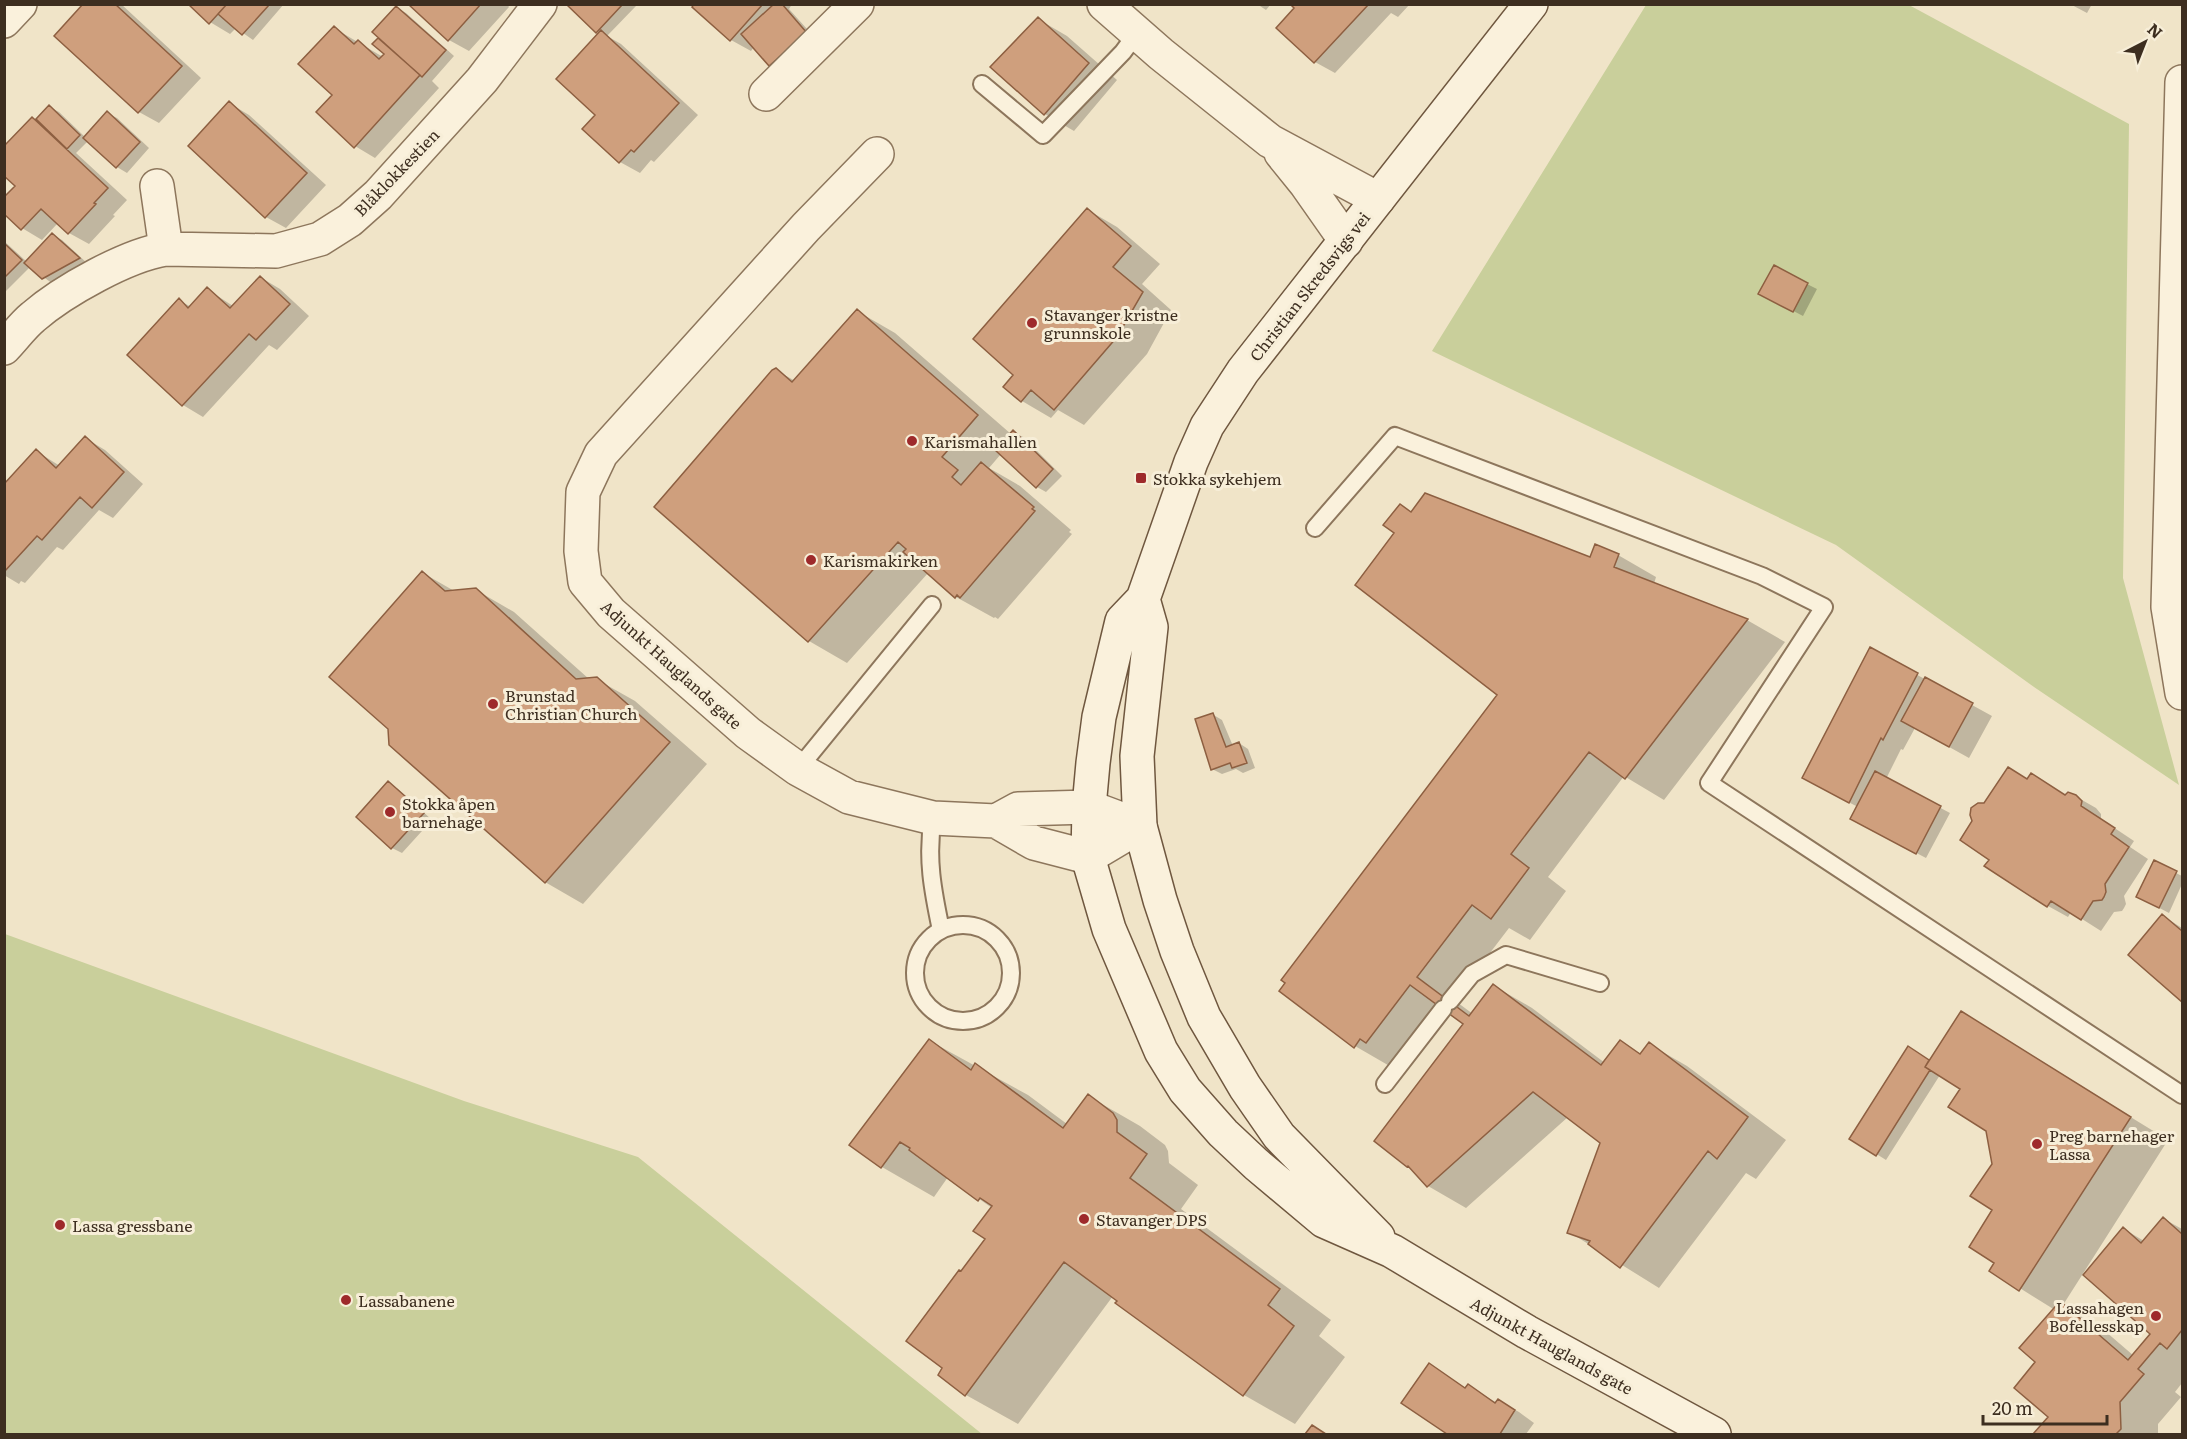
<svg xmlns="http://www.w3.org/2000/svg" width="2187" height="1439" viewBox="0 0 2187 1439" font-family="Literata,serif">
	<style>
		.green { fill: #c9cf9b }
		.shadow { fill: #0003 }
		.building { fill: #cf9f7d; stroke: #8d5f41; stroke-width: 1.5 }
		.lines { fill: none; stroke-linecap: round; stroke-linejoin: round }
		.service-casing { stroke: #8d765c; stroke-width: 20 }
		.minor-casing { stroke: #8d765c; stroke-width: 36 }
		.secondary-casing { stroke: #6f573f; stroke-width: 36 }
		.service { stroke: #faf1dc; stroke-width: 16 }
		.minor { stroke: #faf1dc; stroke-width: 33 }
		.secondary { stroke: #faf1dc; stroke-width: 33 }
		.poi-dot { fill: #9e2a2b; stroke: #f7eed8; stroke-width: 2 }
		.labels { text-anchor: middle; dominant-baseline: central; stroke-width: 6; stroke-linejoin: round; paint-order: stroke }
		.street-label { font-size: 16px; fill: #3d2e20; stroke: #f7eed8 }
		.poi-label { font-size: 16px; fill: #3d2e20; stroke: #f7eed8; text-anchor: start }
	</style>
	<rect width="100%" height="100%" fill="#f0e4c8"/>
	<path class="green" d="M1646 5H1909L2129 124 2123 578 2179 785 2034 687 1836 545 1432 351Z
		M5 934 464 1101 638 1157 982 1434H5Z"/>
	<path class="shadow" d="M85 4H121L201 78 159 123 139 112 57 36Z
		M190 4H284L253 40 236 28 230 34 210 22Z
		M410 4H507L509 7 469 51 449 40Z
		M569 4H634L636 6 607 36 621 44 698 115 654 162 651 160 640 173 620 162 597 115 600 33Z
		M696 4H792L789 9 816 39 780 71 770 65 754 47 751 51 731 40Z
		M1257 4H1271L1266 10Z
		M1292 4H1410L1398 17 1391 13 1335 73 1315 62 1279 28 1297 8Z
		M2070 4H2092L2087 13Z
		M397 8 406 13 454 56 432 81 439 88 375 158 355 146 334 95V28L383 57 386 54 383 43Z
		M1038 19 1067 36 1117 80 1074 131 1045 114Z
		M229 103 249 115 326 185 286 228 266 217 190 146Z
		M50 107 59 112 85 137 107 113 117 118 149 148 127 173 117 167 88 141 76 153 127 200 113 215 115 216 89 244 69 233 58 223 42 240 22 228 17 186 32 119 43 125Z
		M1088 210 1117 227 1160 264 1142 284 1171 310 1147 354 1084 425 1058 410 1051 418 1022 401 1005 387 1015 375Z
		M52 235 62 240 88 264 53 284 30 267 4 293V241L27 262Z
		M260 277 280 289 309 316 277 350 269 345 203 417 183 405 129 355 179 300 191 307 207 289 233 306Z
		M1807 284 1817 289 1803 316 1770 299Z
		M857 311 895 333 1011 434 1013 432 1023 437 1062 476 1046 492 1037 487 1001 454 989 468 1020 486 1071 530 1069 532 1072 534 998 619 995 617 994 618 956 597 929 572 847 663 809 641 656 507 776 370 795 381Z
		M85 438 105 450 143 484 113 518 99 510 63 550 57 547 25 583 21 581 19 584 4 575V486L36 451 60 466Z
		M1412 513 1590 559 1618 555 1656 577 1654 584 1747 620 1785 642 1664 800 1624 776 1548 877 1566 891 1530 940 1509 928 1454 1000 1473 1014 1494 986 1532 1008 1605 1063 1620 1042 1641 1054 1649 1044 1687 1066 1786 1140 1756 1179 1746 1173 1659 1288 1569 1232 1601 1143 1568 1117 1466 1208 1428 1186 1413 1169 1408 1166 1465 1024 1446 1010 1393 1068 1355 1046 1500 694Z
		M423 573 456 592 476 590 514 612 589 679H596L635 701 707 764 583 904 545 882Z
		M1870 649 1992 716 1969 758 1915 728 1903 750 1901 749 1886 779 1950 813 1926 858 1861 824 1858 807 1823 789Z
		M1212 714 1222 720 1233 746 1239 743 1248 749 1255 768 1243 773 1236 769 1222 774 1212 769Z
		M2028 780 2066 796H2075L2096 808 2101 814V819L2134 841 2130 847 2148 859 2124 896 2126 904 2124 908 2122 911 2114 912 2101 931 2071 912 2068 917 2048 906 1991 860 1985 805Z
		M388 783 398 789 432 820 402 853 392 848 358 817Z
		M2176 873 2182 876V884L2169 913 2148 902Z
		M2163 916 2182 928V1000L2130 955Z
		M1961 1013 2168 1140 2063 1305 2098 1325 2134 1356 2152 1334 2124 1229 2144 1241 2164 1219 2182 1229V1383L2175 1392 2181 1397 2158 1424V1434H2035L2050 1417 2038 1361 2055 1310 1991 1270 1996 1263 1994 1164 1987 1130 1962 1089 1940 1075 1886 1160 1851 1138 1908 1048 1930 1062Z
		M930 1041 1028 1095 1067 1124 1088 1096 1140 1126 1165 1145 1168 1151 1169 1163 1198 1185 1181 1209 1331 1320 1319 1336 1345 1357 1295 1424 1244 1395 1113 1296 1018 1424 966 1395 940 1374 944 1368 961 1273 987 1239 992 1208 948 1177 934 1197 882 1167 851 1145Z
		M1430 1365 1467 1389 1469 1386 1497 1403 1499 1401 1519 1412 1534 1423 1526 1434H1449L1403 1402Z"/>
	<path class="building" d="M83 4H115L182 66 138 113 54 36Z
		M188 4H227L209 24Z
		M227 4H270L242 35 218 14Z
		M408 4H481L448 41Z
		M566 4H623L596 33Z
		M694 4H763L730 41 692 7Z
		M774 4H782L807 33 769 66 741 34Z
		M1290 4H1369L1314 63 1276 28 1294 8Z
		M396 6 446 50 422 77 372 32Z
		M1038 17 1089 63 1044 115 990 67Z
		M334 26 354 44 358 40 379 59 384 54 372 44 378 38 420 75 354 148 316 112 332 95 298 64Z
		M601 30 679 103 634 152 631 150 619 163 582 129 595 115 556 79Z
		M229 101 307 173 265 218 188 146Z
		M49 105 80 135 67 149 36 119Z
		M107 111 140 142 116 168 83 138Z
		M32 117 108 188 94 203 96 204 68 234 41 209 21 230 4 214V197L15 186 4 176V146Z
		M1087 208 1131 246 1113 267 1143 292 1117 337 1054 410 1031 390 1021 402 1003 387 1013 375 973 339Z
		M52 233 80 258 42 279 24 263Z
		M4 243 22 260 4 278Z
		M1774 265 1808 283 1793 312 1758 294Z
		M260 276 290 304 256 340 249 334 182 406 127 355 179 298 188 308 207 287 230 308Z
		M857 309 978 415 942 457 958 470 952 477 961 485 981 462 1034 507 1032 509 1035 511 960 598 957 595 955 598 903 552 906 549 898 542 808 642 654 507 772 370 776 368 792 382Z
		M1013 430 1053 469 1036 488 995 450Z
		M85 436 124 472 92 508 80 497 42 540 37 536 4 572V484L36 449 56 468Z
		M1425 493 1590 557 1595 544 1619 554 1614 567 1748 619 1625 779 1589 752 1511 854 1529 868 1491 919 1472 905 1417 977 1469 1016 1493 984 1601 1065 1620 1040 1640 1054 1649 1042 1748 1117 1717 1159 1708 1151 1620 1268 1588 1244 1590 1241 1567 1233 1600 1143 1533 1092 1427 1187 1408 1166 1407 1167 1374 1141 1463 1024 1410 985 1366 1043 1360 1039 1354 1048 1279 991 1285 983 1281 980 1497 695 1355 585 1394 533 1383 525 1400 504 1411 512Z
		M422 571 445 591 476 588 576 679 597 677 670 742 545 883 389 745 388 729 329 677Z
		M1870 647 1918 673 1883 740 1881 738 1849 803 1802 778Z
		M1925 677 1973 703 1949 747 1901 721Z
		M1213 713 1226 747 1239 742 1247 763 1232 768 1230 763 1211 770 1195 719Z
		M2008 767 2027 779 2031 773 2065 795 2068 792 2076 795 2082 801 2081 806 2115 828 2111 834 2129 847 2105 884 2106 892 2104 897 2102 900 2093 901 2081 920 2051 901 2047 907 1984 866 1989 860 1960 840 1972 821 1970 815 1971 808 1978 803H1984Z
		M1875 771 1941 806 1916 854 1850 819Z
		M388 781 424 813 391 849 356 817Z
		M2154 860 2177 871 2159 908 2136 897Z
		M2162 914 2182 931V1002L2128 955Z
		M1961 1011 2131 1117 2019 1291 1989 1271 1994 1263 1969 1247 1992 1210 1970 1196 1992 1164 1986 1131 1948 1107 1960 1089 1925 1067Z
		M929 1039 971 1070 975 1063 1063 1128 1088 1094 1113 1113 1117 1120V1132L1147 1154 1130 1178 1280 1289 1268 1305 1294 1326 1243 1396 1115 1303 1117 1301 1064 1262 965 1396 938 1375 942 1368 906 1341 959 1270 961 1271 985 1239 973 1231 992 1206 980 1198 978 1201 909 1150 910 1148 900 1142 881 1168 849 1145Z
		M1908 1046 1929 1060 1925 1067 1930 1070 1876 1156 1849 1139Z
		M2163 1217 2182 1234V1330L2167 1349 2160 1343 2138 1369 2144 1374 2120 1402 2121 1429 2116 1434H2033L2048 1417 2014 1388 2035 1362 2019 1348 2060 1301 2128 1360 2150 1334 2083 1275 2123 1227 2141 1243Z
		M1429 1363 1465 1388 1468 1384 1495 1403 1498 1399 1515 1410 1500 1434H1447L1401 1403Z
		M1312 1425 1326 1434H1305Z"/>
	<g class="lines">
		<defs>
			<path id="service" d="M982 84 1043 135 1123 52 1137 33
				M1315 528 1395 436 1762 576 1824 607 1709 783 2182 1095
				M798 769 932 605
				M933 818C926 857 933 892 941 930
				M915 973a48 48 0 1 1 96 0a48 48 0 1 1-96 0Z
				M1450 1001 1472 974 1506 955 1600 983
				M1385 1084 1443 1009"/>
			<path id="minor" d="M1104 4 1161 54 1270 141 1378 199
				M4 21 20 4
				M2182 82 2168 607 2182 693
				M766 94 857 4
				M1281 153 1306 184 1346 241
				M877 154 806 227 601 454 583 492 581 551 585 582 611 613 748 733 798 769 849 797 933 818 996 821 1034 843 1088 857 1140 826
				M157 186 166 249
				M4 348C14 338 22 326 33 317 63 291 127 255 166 249L276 251 320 239 350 220 378 195 482 80 540 4
				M996 821 1018 809 1089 807 1140 826"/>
			<path id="secondary" d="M1531 4 1243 371 1207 426 1191 462 1143 599 1122 621 1099 717 1093 763 1089 807 1088 857 1109 929 1161 1051 1185 1090 1223 1133 1256 1164 1324 1221 1392 1251 1527 1332 1714 1434
				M1143 599 1151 627 1137 756 1140 826 1160 900 1177 951 1204 1017 1245 1087 1279 1136 1378 1237"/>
		</defs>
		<use href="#service" class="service-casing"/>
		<use href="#minor" class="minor-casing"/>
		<use href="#secondary" class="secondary-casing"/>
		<use href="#service" class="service"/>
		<use href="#minor" class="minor"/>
		<use href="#secondary" class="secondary"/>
	</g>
	<g class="poi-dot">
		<circle cx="1032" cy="323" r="6"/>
		<circle cx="912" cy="441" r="6"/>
		<rect x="1135" y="472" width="12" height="12" rx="3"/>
		<circle cx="811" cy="560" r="6"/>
		<circle cx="493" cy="704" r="6"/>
		<circle cx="390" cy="812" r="6"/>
		<circle cx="2037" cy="1144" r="6"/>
		<circle cx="1084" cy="1219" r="6"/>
		<circle cx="60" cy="1225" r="6"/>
		<circle cx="346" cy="1300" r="6"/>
		<circle cx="2156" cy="1316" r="6"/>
	</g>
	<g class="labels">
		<g class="street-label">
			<text transform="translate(396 172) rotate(-46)">Blåklokkestien</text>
			<text transform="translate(1309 286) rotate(-52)">Christian Skredsvigs vei</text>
			<text transform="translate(672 664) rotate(42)">Adjunkt Hauglands gate</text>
			<text transform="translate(1552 1345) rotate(29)">Adjunkt Hauglands gate</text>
		</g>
		<g class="poi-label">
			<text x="1044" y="314">Stavanger kristne<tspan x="1044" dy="18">grunnskole</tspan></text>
			<text x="924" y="441">Karismahallen</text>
			<text x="1153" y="478">Stokka sykehjem</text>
			<text x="823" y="560">Karismakirken</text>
			<text x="505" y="695">Brunstad<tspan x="505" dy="18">Christian Church</tspan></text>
			<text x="402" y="803">Stokka åpen<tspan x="402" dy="18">barnehage</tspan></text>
			<text x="2049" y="1135">Preg barnehager<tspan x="2049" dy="18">Lassa</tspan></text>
			<text x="1096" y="1219">Stavanger DPS</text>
			<text x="72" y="1225">Lassa gressbane</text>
			<text x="358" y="1300">Lassabanene</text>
			<text x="2144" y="1307" text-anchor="end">Lassahagen<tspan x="2144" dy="18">Bofellesskap</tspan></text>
		</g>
	</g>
	<rect width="2187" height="1439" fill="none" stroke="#3d2e20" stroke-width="12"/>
	<g transform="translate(2145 42) rotate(42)" stroke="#f7eed8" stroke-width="4.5" paint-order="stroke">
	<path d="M0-4.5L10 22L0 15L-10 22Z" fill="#3d2e20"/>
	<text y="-9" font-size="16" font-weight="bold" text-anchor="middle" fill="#3d2e20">N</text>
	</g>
	<path d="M1983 1415v9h124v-9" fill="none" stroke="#3d2e20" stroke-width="3"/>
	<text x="1992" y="1415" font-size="18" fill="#3d2e20" stroke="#f7eed8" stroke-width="4.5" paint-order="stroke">20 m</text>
</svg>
